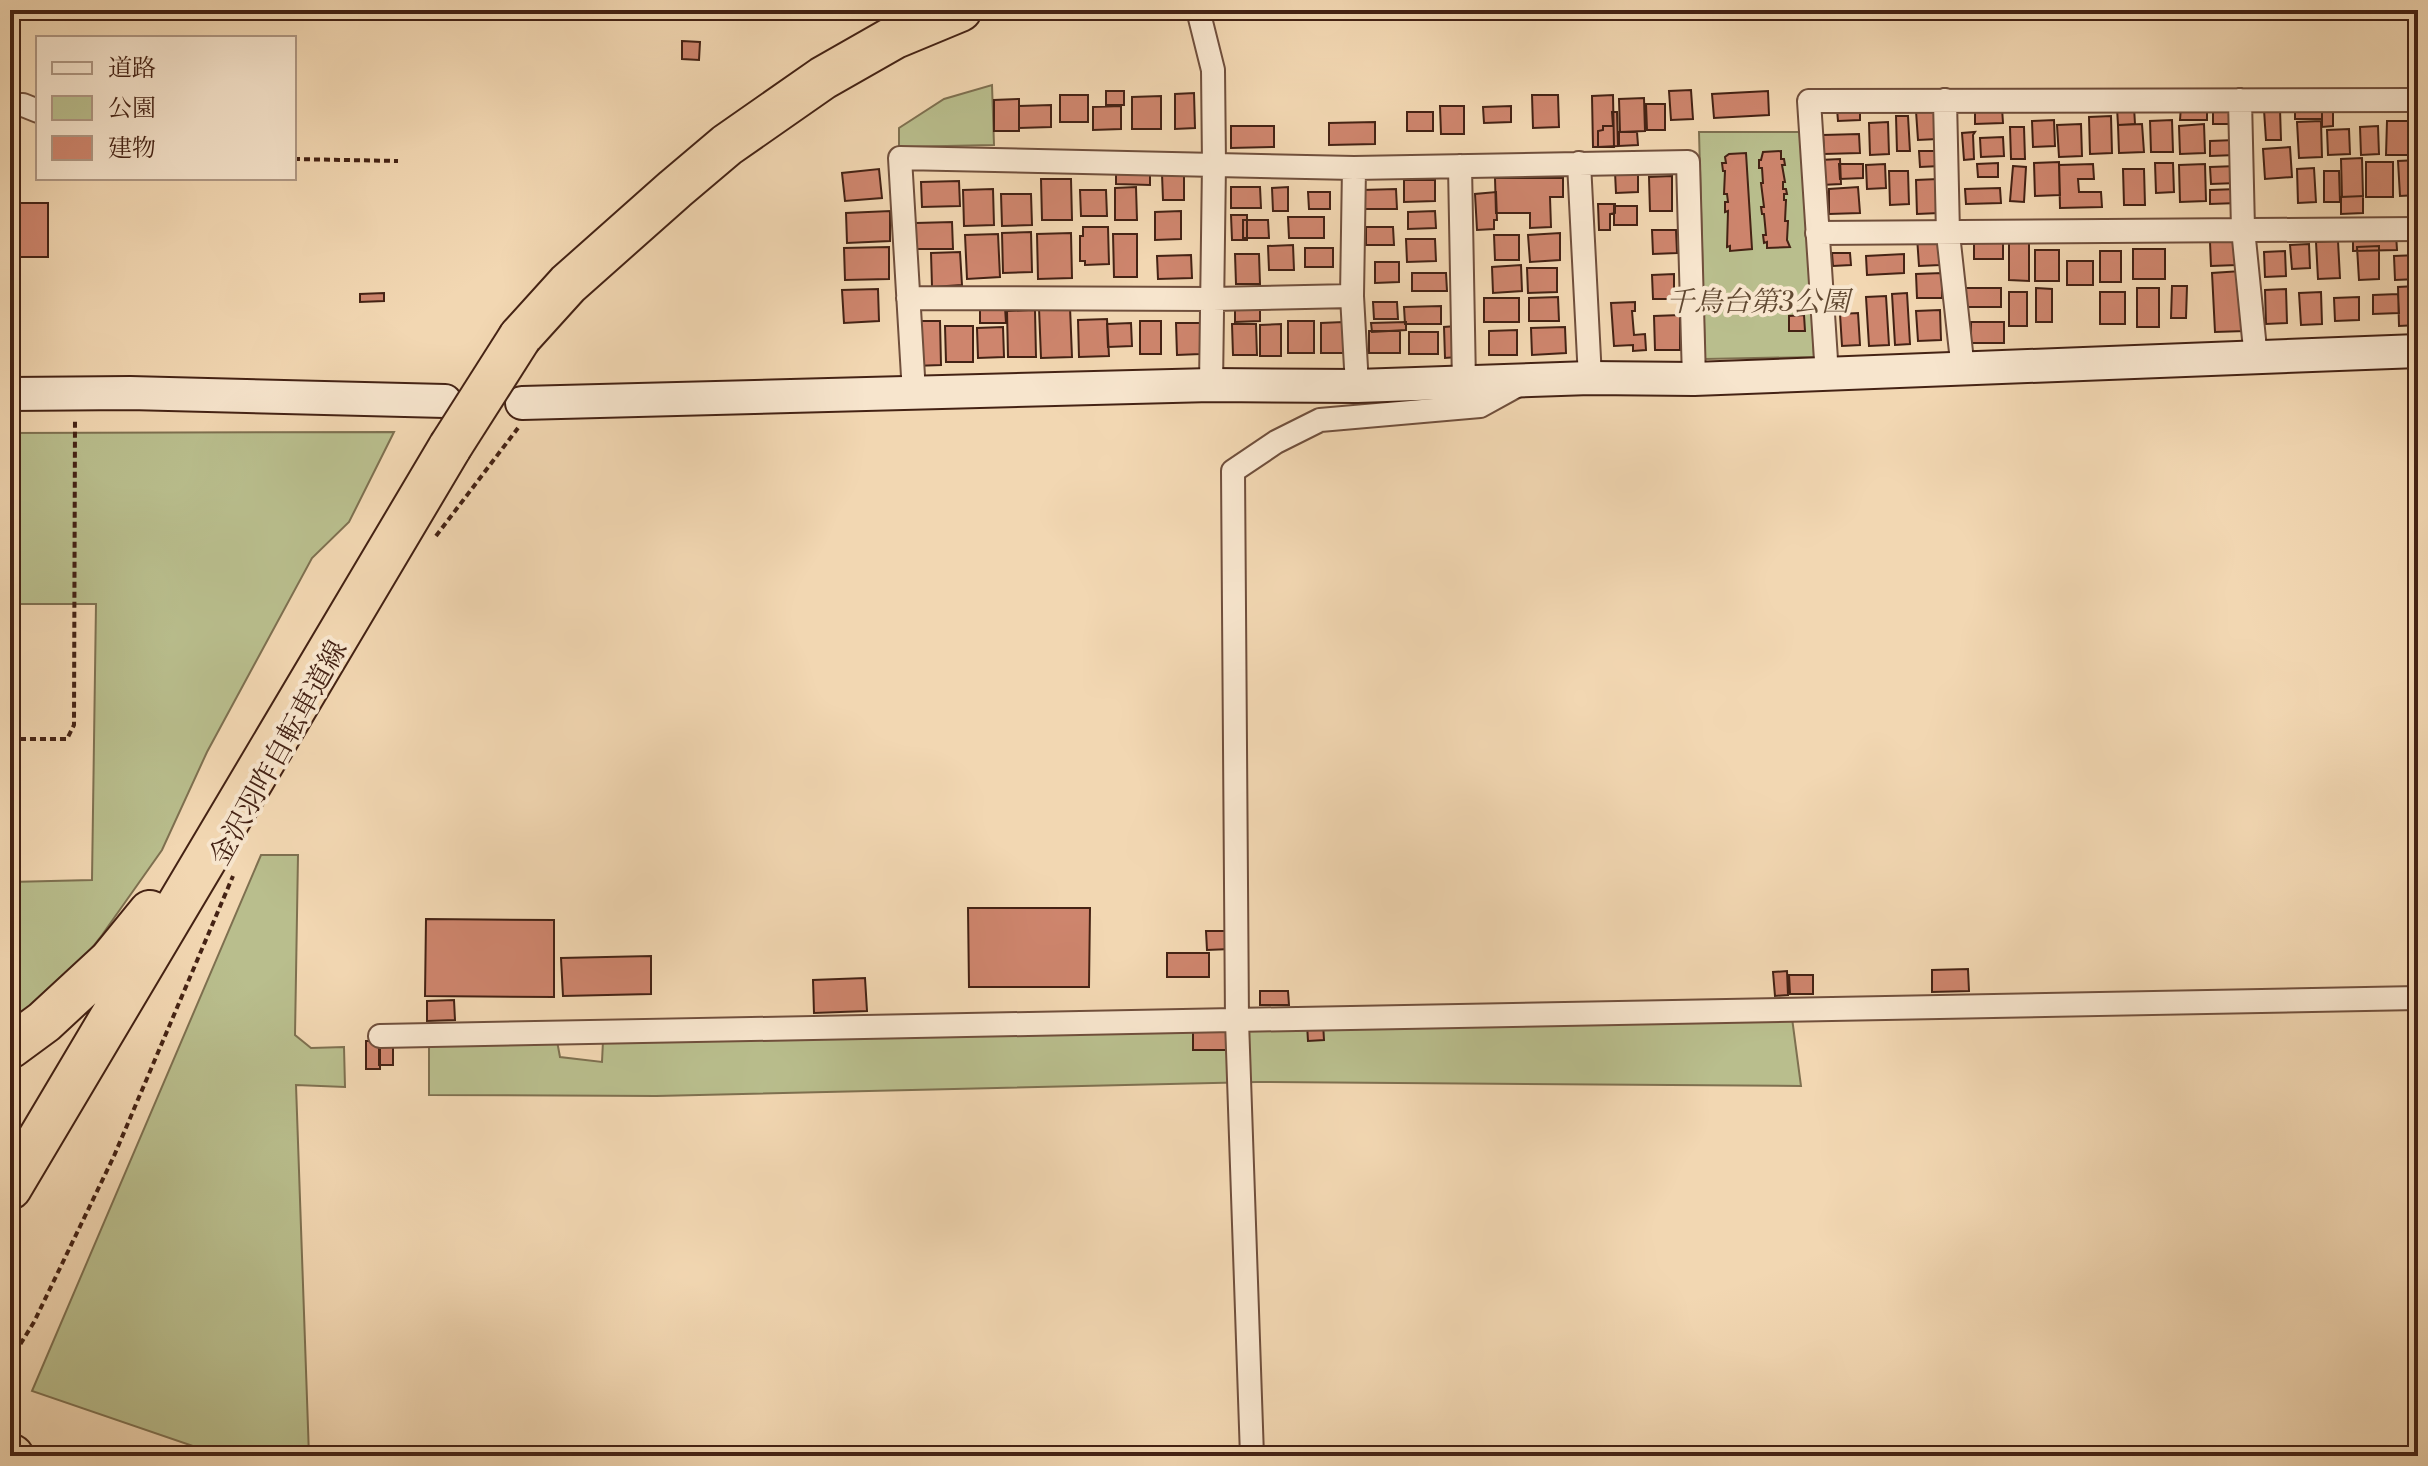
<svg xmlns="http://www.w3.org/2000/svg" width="2428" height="1466" viewBox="0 0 2428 1466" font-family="'Libre Bodoni','Noto Serif JP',serif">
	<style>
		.green { fill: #b9be8d; stroke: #7e7050; stroke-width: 2 }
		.building { fill: #ce856d; stroke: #442214; stroke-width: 2 }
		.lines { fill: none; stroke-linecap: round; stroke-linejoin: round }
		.street-casing { stroke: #704f3c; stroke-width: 26 }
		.secondary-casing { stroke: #442214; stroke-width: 36 }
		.highway-casing { stroke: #442214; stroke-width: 46 }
		.path { stroke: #442214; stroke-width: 4; stroke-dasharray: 6 4; stroke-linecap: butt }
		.street { stroke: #f7e5cd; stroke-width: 22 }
		.secondary { stroke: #f7e5cd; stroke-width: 32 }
		.highway { stroke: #f2d7b2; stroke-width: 42 }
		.highway-bridge-casing { stroke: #442214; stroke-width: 46; stroke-linecap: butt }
		.highway-bridge { stroke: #f2d7b2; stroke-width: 42 }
		.labels { text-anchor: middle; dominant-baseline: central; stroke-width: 8; stroke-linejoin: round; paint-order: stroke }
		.park-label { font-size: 28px; font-style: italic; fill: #614932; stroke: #f7e5cd }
		.street-label { font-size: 28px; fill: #442214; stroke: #f7e5cd }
	</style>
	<rect width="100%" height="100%" fill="#f2d7b2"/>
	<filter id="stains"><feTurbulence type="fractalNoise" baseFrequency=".0025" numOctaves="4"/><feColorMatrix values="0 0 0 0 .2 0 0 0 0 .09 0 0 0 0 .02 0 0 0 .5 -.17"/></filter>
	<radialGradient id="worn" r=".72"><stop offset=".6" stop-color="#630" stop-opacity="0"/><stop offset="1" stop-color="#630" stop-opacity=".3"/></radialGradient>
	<path class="green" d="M992 85 994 145 899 147V128L944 99Z
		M1699 132H1803L1814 357 1705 359Z
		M394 432 349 522 312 558 207 752 162 850 102 935 10 1053V882L92 880 96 604H10V433Z
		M261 855H298L295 1035 311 1048 344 1047 345 1087 296 1085 309 1456H222L32 1391Z
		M1792 1018 1801 1086 1257 1082 656 1096 429 1095V1045L557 1041 560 1057 602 1062 603 1041Z"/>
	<path class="building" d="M682 41 700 42 699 60 682 59Z
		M1691 90 1693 119 1671 120 1669 91Z
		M1106 91H1124V105H1106Z
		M1768 91 1769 115 1714 118 1712 94Z
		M1194 93 1195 128 1175 129V94Z
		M1060 95H1088V122H1060Z
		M1532 95H1558L1559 127 1533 128Z
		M1613 95 1614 147H1593L1592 96Z
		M1161 96V129H1132V97Z
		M1644 98 1645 131 1620 132 1619 99Z
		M1019 99V131H994V100Z
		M1646 104H1665V130H1647Z
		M1051 105V127L1019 128V106Z
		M2295 105H2322V119H2295Z
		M1121 106V129L1093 130V107Z
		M1440 106H1464V134H1441Z
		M1511 106V122L1484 123 1483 107Z
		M2181 106H2207V120H2180Z
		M2322 106H2333V126L2322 127Z
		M2134 107 2135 124 2118 125 2117 108Z
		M1860 108V120L1838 121 1837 109Z
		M2002 108 2003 123 1975 124V109Z
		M2280 109 2281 140H2266L2264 110Z
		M1936 110 1937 139 1918 140 1916 111Z
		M2213 110H2233V124H2213Z
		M1407 112H1433V131H1407Z
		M1612 112H1617L1618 146 1598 147V131L1603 130V126H1613Z
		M1896 116H1908L1910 151H1897Z
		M2111 116 2112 153 2090 154 2089 117Z
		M2054 120 2055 146 2033 147 2032 121Z
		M2172 120 2173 152H2151L2150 121Z
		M2321 121 2322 157 2299 158 2297 122Z
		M2387 121H2413V155H2386Z
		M1375 122V144L1329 145V123Z
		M1888 122 1889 154 1870 155 1869 123Z
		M2081 124 2082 156 2059 157 2057 125Z
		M2142 124 2144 152 2119 153 2118 125Z
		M2204 124 2205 153 2180 154 2179 126Z
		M1231 126H1274V147L1231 148Z
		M2378 126 2379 154 2361 155 2360 127Z
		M2010 127H2024L2025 159H2011Z
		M2349 129 2350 154 2328 155 2327 130Z
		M1619 132H1637L1638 145 1619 146Z
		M1975 132 1973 135 1974 159 1964 160 1962 133Z
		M1859 134 1860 153 1824 154 1823 135Z
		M2003 137 2004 156 1981 157 1980 138Z
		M2235 140 2236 155 2210 156V141Z
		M2290 147 2292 177 2265 179 2263 149Z
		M1781 151V159H1784L1785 165H1782L1785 182H1783V189H1786L1787 194H1784V200H1786L1785 221H1788L1787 240 1790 247 1767 248V242L1764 243 1763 235H1766L1764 214H1762L1761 207H1764L1761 183H1763L1762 168H1759V160H1761L1763 152Z
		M1919 151H1939L1940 166 1920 167Z
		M1746 153 1752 249 1730 251V246L1727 247 1728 211 1725 212V202H1728L1727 194H1724L1725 171H1723L1722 163H1726L1725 157 1729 154Z
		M2362 158 2363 196 2342 197 2341 159Z
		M1840 159 1841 184 1821 185 1820 160Z
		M2418 160V195L2400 196 2398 161Z
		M2059 162 2060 195 2035 196 2034 163Z
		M2366 162H2393V197H2366Z
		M1998 163V177H1978L1977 164Z
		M2155 163H2173L2174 192 2156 193Z
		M1839 164H1863V178L1840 179Z
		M1885 164 1886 188 1867 189 1866 165Z
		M2093 164 2094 179H2078L2079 192H2101L2102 207 2060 208 2059 165Z
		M2205 164 2206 201 2180 202 2179 165Z
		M1150 166V185L1116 184V167Z
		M2013 166 2026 167 2024 202 2010 201Z
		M2237 166V183L2211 184 2210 167Z
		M2314 168 2316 202 2298 203 2297 169Z
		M879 169 882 198 845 201 842 173Z
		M2123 169H2144L2145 205H2124Z
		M1889 171H1908L1909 204 1890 205Z
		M2324 171H2339L2340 202H2324Z
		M1615 172H1638V192L1616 193Z
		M1162 174H1184V200H1163Z
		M1672 176V211H1650L1649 177Z
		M1495 178H1563V197H1550L1551 227 1530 228V213H1496Z
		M1041 179H1071L1072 220H1042Z
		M1938 179 1939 213 1917 214 1916 180Z
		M1404 180H1435V201L1404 202Z
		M959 181 960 206 922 207 921 182Z
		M1136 187 1137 220H1115V188Z
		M1231 187H1260L1261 208H1231Z
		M1288 187V211H1273L1272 188Z
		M1858 187 1860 213 1829 214V189Z
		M2000 188 2001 203 1966 204 1965 189Z
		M993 189 994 225 964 226 963 190Z
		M1396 189 1397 209H1363L1362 190Z
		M2237 189 2238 203 2210 204V190Z
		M1080 190H1106L1107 216H1081Z
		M1308 192H1330V209H1309Z
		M1496 192 1497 220H1494V229L1477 230 1475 194Z
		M1001 194H1031L1032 225 1002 226Z
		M2363 196V213L2341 214V197Z
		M10 203H48V257H10Z
		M1598 204H1615V213L1610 214V230H1599Z
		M1614 206H1637V225H1614Z
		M890 211V241L847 243 846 213Z
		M1181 211V239L1155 240V212Z
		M1435 211 1436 228 1408 229V212Z
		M1231 215H1247V240H1232Z
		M1288 217H1324V238H1289Z
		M1243 220H1268L1269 238H1243Z
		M952 222 953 249H916V223Z
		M1083 227H1108L1109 264 1085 265V261H1080V236H1083Z
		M1366 227H1393L1394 245H1366Z
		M1652 230H1676L1677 253 1653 254Z
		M1031 232 1032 272 1003 273 1002 233Z
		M1071 233 1072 278 1038 279 1037 234Z
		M1560 233V260L1530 262 1528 235Z
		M998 234 1000 277 967 279 965 235Z
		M1113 234H1137V277H1114Z
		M2353 234H2396L2397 250 2353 251Z
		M1494 235H1519V260H1495Z
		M1939 236 1940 265 1919 266 1917 237Z
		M2009 237H2029V281L2009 280Z
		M1974 238 2003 239V259H1974Z
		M1406 239H1435L1436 261 1407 262Z
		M2236 241 2237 265 2211 266 2210 242Z
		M2338 241 2340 278 2318 279 2316 242Z
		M2309 244 2310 268 2292 269 2290 245Z
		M1293 245 1294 270H1269L1268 246Z
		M2379 246V279L2359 280 2357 247Z
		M889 247V279L845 280 844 248Z
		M1305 248H1333V267H1305Z
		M2133 249H2165V279H2133Z
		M2035 250H2059V281H2035Z
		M2100 251H2121V282H2100Z
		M2285 251 2286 276 2265 277 2264 252Z
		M960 252 962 285 932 287 931 253Z
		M1832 253H1850L1851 265 1833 266Z
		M1235 254H1259L1260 284H1236Z
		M1904 254V273L1867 275 1866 256Z
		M1191 255 1192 278 1158 279 1157 256Z
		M2418 255V279L2395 280 2394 256Z
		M2067 261H2093V285H2067Z
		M1375 262H1399V282L1375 283Z
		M1521 265 1522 291 1493 293 1492 267Z
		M1527 268H1557V292L1528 293Z
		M2241 271 2245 331 2215 332 2212 273Z
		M1412 273H1446L1447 291H1412Z
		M1942 273V298H1917L1916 274Z
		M1674 274V299H1653L1652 275Z
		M2172 286H2187L2186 318H2171Z
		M2417 286 2418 325 2399 326 2398 287Z
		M1964 288H2001V307H1964Z
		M2036 288 2052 289V322H2036Z
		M2137 288H2159V327H2137Z
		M878 289 879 321 844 323 842 290Z
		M2286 289 2287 323 2266 324 2265 290Z
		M2009 292H2027V326H2009Z
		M2100 292H2125V324H2100Z
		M2321 292 2322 324 2301 325 2299 293Z
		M384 293V301L360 302V294Z
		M1907 293 1910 344 1895 345 1892 294Z
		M2398 294 2399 313 2373 314V295Z
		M1886 296 1889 345 1869 346 1866 297Z
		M1558 297 1559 321H1529V298Z
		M2359 297V320L2335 321 2334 298Z
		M1484 298H1519V322H1484Z
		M1373 302H1397L1398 319H1374Z
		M1635 302V311H1632L1634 335 1645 334 1646 350 1633 351V345L1614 346 1611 303Z
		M1260 304V321L1235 322V308Z
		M1441 306V324H1405L1404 307Z
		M1005 307 1006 323H980V308Z
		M1070 307 1072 357 1041 358 1039 308Z
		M1035 310 1036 357H1008L1007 311Z
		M1940 310 1941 340 1918 341 1916 311Z
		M1858 313 1860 345 1842 346 1840 314Z
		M1680 315V350H1655L1654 316Z
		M1804 315 1805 331H1789V316Z
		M1107 319 1109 356 1079 357 1078 320Z
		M914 321H940L941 365 914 366Z
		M1140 321H1161V354H1140Z
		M1288 321H1314V353H1288Z
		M1343 322V353H1321V323Z
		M1406 322V330L1372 332 1371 323Z
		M1971 322H2004V343H1971Z
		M1131 323 1132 346 1108 347 1107 324Z
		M1176 323H1200V354L1177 355Z
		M1232 324H1256L1257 355H1233Z
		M1281 324V356H1260V325Z
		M945 326H973V362H946Z
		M1456 326 1457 357 1445 358 1444 327Z
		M1003 327 1004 357 978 358 977 328Z
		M1565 327 1566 353 1532 355 1531 328Z
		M1517 330V355H1489V331Z
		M1369 331H1400V353H1369Z
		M1409 332H1438V354H1409Z
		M968 908H1090L1089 987H969Z
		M426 919 554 920V997L425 996Z
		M1206 931H1229L1230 949 1207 950Z
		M1167 953H1209V977H1167Z
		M651 956V994L563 996 561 958Z
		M1968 969 1969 991 1932 992V970Z
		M1787 971 1788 995 1775 996 1773 972Z
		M1789 975H1813V994H1790Z
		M865 978 867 1011 814 1013 813 980Z
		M1260 991H1288L1289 1005H1260Z
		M454 1000 455 1020 427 1021V1001Z
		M1323 1023 1324 1040 1308 1041 1307 1024Z
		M1193 1030H1231V1050H1193Z
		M366 1041H380V1069H366Z
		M379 1045H393V1065H379Z"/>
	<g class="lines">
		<defs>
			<path id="street" d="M1198 10 1213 70 1214 164 1211 385
				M1945 100 1948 234 1963 370
				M2240 100 2243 229 2256 359
				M10 105H23L38 111
				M1579 163 1590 378
				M1460 166 1464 383
				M1354 168 1352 296 1357 386
				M1817 233 2418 229
				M908 298 1213 299 1352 296
				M1827 375 1809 101 2418 100
				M914 393 900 158 1354 168 1688 162 1694 379
				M380 1036 2418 998
				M1252 1456 1237 1021 1233 471 1276 442 1320 420 1480 406 1522 383"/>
			<path id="secondary" d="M10 394 130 393 445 401
				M522 403 1211 385 1357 386 1590 378 1694 379 2418 351"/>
			<path id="highway" d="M520 337 568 284 675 189 727 145 823 78 895 37 960 10
				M10 1047 44 1022 110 961 150 912
				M10 1188 450 447
				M10 1455 12 1456"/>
		</defs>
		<use href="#street" class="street-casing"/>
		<use href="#secondary" class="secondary-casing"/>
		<use href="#highway" class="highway-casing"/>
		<path class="path" d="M294 159 398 161
			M436 536 518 428
			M10 739H67L74 725 75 420
			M10 1361 34 1322 114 1156 233 876"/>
		<use href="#street" class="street"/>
		<use href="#secondary" class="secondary"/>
		<use href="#highway" class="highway"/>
		<defs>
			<path id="highway-bridge" d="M450 447 520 337"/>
		</defs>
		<use href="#highway-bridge" class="highway-bridge-casing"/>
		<use href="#highway-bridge" class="highway-bridge"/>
	</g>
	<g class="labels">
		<g class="park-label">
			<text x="1758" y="302">千鳥台第3公園</text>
		</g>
		<g class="street-label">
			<text transform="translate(279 753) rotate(-61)">金沢羽咋自転車道線</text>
		</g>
	</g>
	<rect width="2428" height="1466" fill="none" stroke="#f2d7b2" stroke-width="40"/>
	<rect x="12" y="12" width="2404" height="1442" fill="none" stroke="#442214" stroke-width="4"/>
	<rect x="20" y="20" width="2388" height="1426" fill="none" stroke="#442214" stroke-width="2"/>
	<rect x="36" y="36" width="260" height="144" fill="#f7e5cd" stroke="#af9783" stroke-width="2"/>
	<rect x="52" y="62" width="40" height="12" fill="#f7e5cd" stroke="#af9783" stroke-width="2"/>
	<text x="108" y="76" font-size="24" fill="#442214">道路</text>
	<rect x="52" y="96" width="40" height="24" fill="#b9be8d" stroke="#af9783" stroke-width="2"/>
	<text x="108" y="116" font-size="24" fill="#442214">公園</text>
	<rect x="52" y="136" width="40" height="24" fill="#ce856d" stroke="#af9783" stroke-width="2"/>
	<text x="108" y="156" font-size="24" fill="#442214">建物</text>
	<rect width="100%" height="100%" filter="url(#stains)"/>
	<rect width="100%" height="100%" fill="url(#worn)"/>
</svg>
